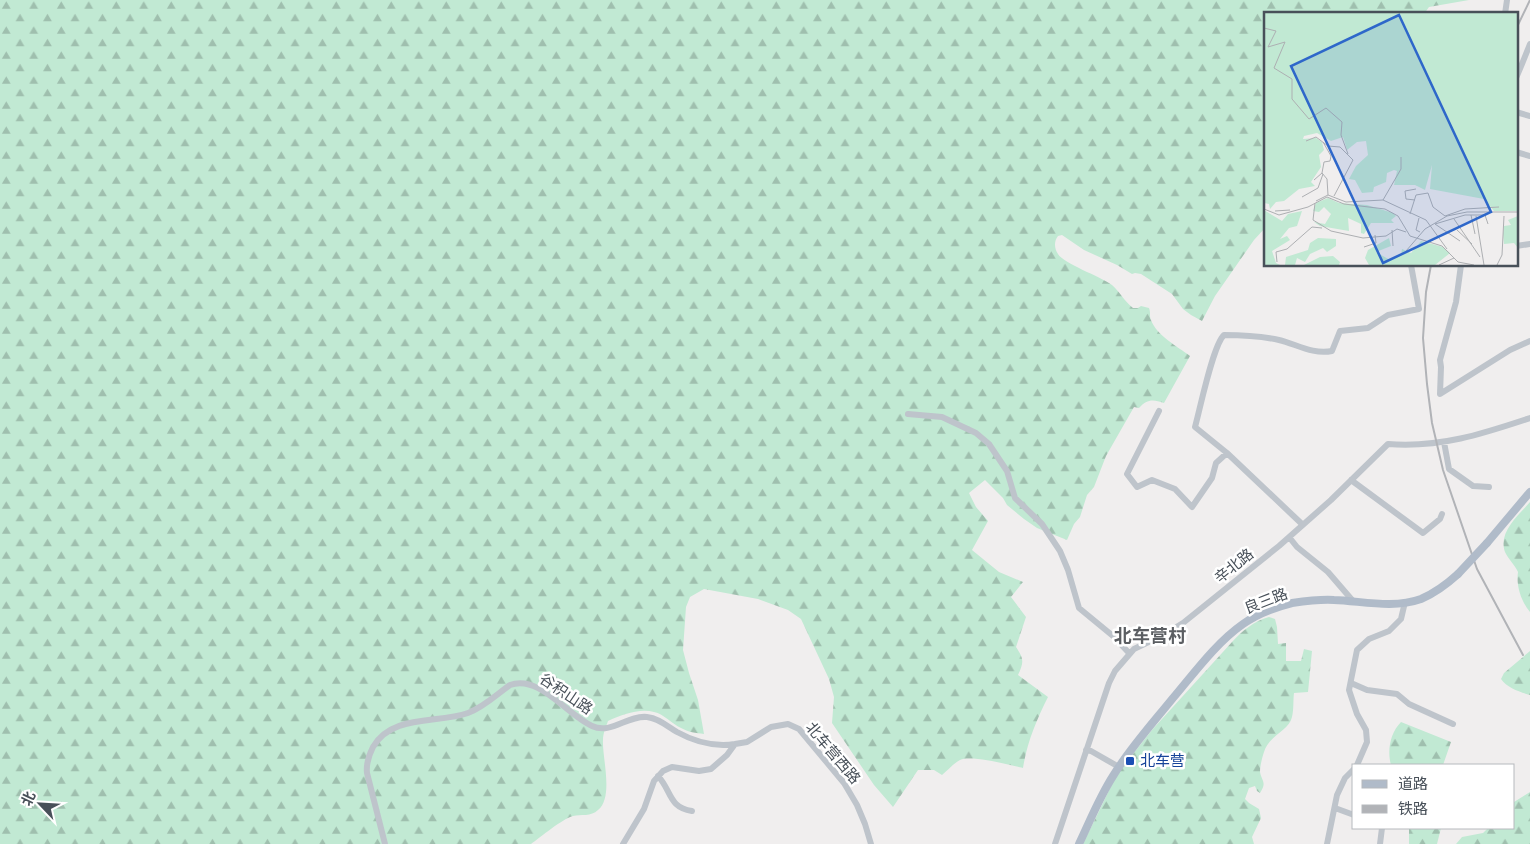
<svg xmlns="http://www.w3.org/2000/svg" width="1530" height="844" viewBox="0 0 1530 844" font-family="Signika,'Noto Sans SC',sans-serif">
	<style>
		.forest { fill: url(#forest-firs) }
		.lines { fill: none; stroke-linecap: round; stroke-linejoin: round }
		.minor { stroke: #bec4cb; stroke-width: 6 }
		.major { stroke: #b0bbc9; stroke-width: 8 }
		.rail { stroke: #b1b3b7; stroke-width: 2 }
		.major-bridge { stroke: #b0bbc9; stroke-width: 8 }
		.transit-dot { fill: #1a4fb4; stroke: #fff; stroke-width: 2 }
		.labels { text-anchor: middle; dominant-baseline: central; stroke-width: 5; stroke-linejoin: round; paint-order: stroke }
		.street-label { font-size: 15px; fill: #485059; stroke: #fff }
		.transit-label { font-size: 15px; fill: #164399; stroke: #fff; text-anchor: start }
		.quarter-label { font-size: 18px; font-weight: bold; fill: #5b5e62; stroke: #fff }
		.inset-road { fill: none; stroke: #adafb2; stroke-width: 1 }
		.view { fill: #2e67ca; fill-opacity: 0.15; stroke: #2e67ca; stroke-width: 2.5 }
		.inset-edge { fill: none; stroke: #485059; stroke-width: 2.5 }
	</style>
	<defs>
		<pattern id="forest-firs" width="22" height="20" patternUnits="userSpaceOnUse" patternTransform="scale(1.25)"><rect width="22" height="20" fill="#c1e9d3"/><path d="M5 1l3.5 6h-7zM16 11l3.5 6h-7z" fill="#9fbfae"/></pattern>
	</defs>
	<rect width="100%" height="100%" fill="#f0eeee"/>
	<path class="forest" d="M0 0H1469L1429 7 1424 14H1265V228L1254 240 1215 296 1202 321 1191 315 1183 309 1172 294 1141 274 1135 273 1132 274 1117 265 1084 250 1062 235 1058 236C1054 241 1054 248 1058 254 1064 264 1100 276 1112 285 1120 292 1125 302 1133 308H1138L1141 306 1149 308C1151 313 1149 316 1151 320 1157 336 1177 346 1190 356L1164 403C1153 399 1147 399 1139 408L1134 407 1106 456 1094 487 1087 495 1080 517 1074 524 1067 540 1037 528 1024 519 1007 505 1003 498 985 480 969 493 976 507 988 521 972 550 999 572 1023 582 1011 597 1026 617 1016 647C1024 659 1024 662 1018 675L1048 697C1037 719 1027 742 1023 768 1010 765 972 755 960 760 954 763 947 771 942 775L934 770H918L893 807 874 785 832 723 834 697 829 679 801 619 788 610 758 599 704 589 690 597 686 607 683 650 689 673 698 700 704 734C696 733 688 732 681 728 672 724 664 714 654 712 639 708 622 715 608 721 606 727 603 733 603 740 602 758 614 797 598 810 591 817 581 814 573 816 562 819 541 837 531 844H0Z
		M1530 502V612C1521 601 1516 586 1518 572 1515 565 1508 559 1505 552 1498 532 1518 516 1530 502Z
		M1269 617 1275 619 1277 627 1278 644 1286 643V661H1301L1304 649 1312 651 1308 692 1294 693C1293 700 1294 709 1292 717 1289 731 1269 735 1264 752 1262 758 1260 766 1260 772 1262 782 1267 782 1260 793L1257 791 1255 786 1249 788 1245 799 1249 803 1259 809 1261 818 1252 837 1254 844H1083L1117 774 1152 730 1232 642C1242 631 1254 621 1269 617Z
		M1530 651V695C1520 692 1507 688 1501 679L1504 673Z
		M1401 722 1451 742 1443 765H1391C1387 751 1390 733 1401 722Z
		M1530 792V844H1456L1462 837 1483 833 1488 828H1514V802Z
		M1409 828H1441L1437 844H1409Z"/>
	<g class="lines">
		<path class="minor" d="M1505 14 1507 0
			M1516 78C1521 67 1526 54 1530 44
			M1516 112 1530 116
			M1516 152 1530 156
			M1516 246 1530 244
			M1461 265 1456 302 1440 360 1441 367 1440 394 1510 350 1530 341
			M1159 411 1127 474 1137 487 1152 480 1175 489 1192 507 1212 478 1216 463 1227 453
			M908 414 942 417 976 433 989 444 1007 471 1015 498 1042 524 1060 551 1068 570 1079 608 1113 636 1129 653
			M1444 442 1449 469 1473 486 1489 487
			M1351 480 1423 533 1440 519 1442 514
			M1303 525 1227 453 1195 427C1200 409 1213 345 1224 335 1243 335 1261 336 1279 340 1296 344 1313 355 1332 351L1340 331 1368 328 1388 315 1419 309 1411 265
			M1289 537 1297 547 1328 572 1353 601
			M1351 683 1367 690 1397 694 1409 704 1453 724
			M1086 750 1091 751 1119 767
			M1357 765 1367 742 1366 730 1357 714 1349 690 1357 650 1369 639 1389 631 1401 619 1405 602
			M658 776C672 791 668 807 692 811
			M1335 808 1354 815
			M385 844 367 773C366 764 369 755 373 747 392 714 437 724 468 713 484 707 497 694 510 685 539 674 567 715 592 726 611 735 627 715 647 717 658 718 667 726 677 732 695 742 715 747 735 744
			M623 844 644 809 654 781 663 771 672 767 699 771 711 769 727 755 735 744 747 742 771 727 788 724 799 729 844 783 857 805 865 824 871 844
			M1055 844 1109 683 1115 671 1134 649 1165 634 1183 623 1279 546 1331 500 1388 444C1440 448 1482 434 1530 418
			M1327 844 1337 795 1345 778 1354 769
			M1380 844 1382 828"/>
		<path class="major" d="M1487 543 1530 492
			M1079 844C1090 821 1099 798 1113 776 1130 748 1152 724 1173 698 1195 672 1216 643 1243 624 1257 614 1276 607 1292 603 1306 601 1320 599 1334 600 1362 601 1393 609 1421 599 1435 593 1447 584 1458 574"/>
		<path class="rail" d="M1516 29 1530 0
			M1431 265 1426 292 1423 338 1427 384 1432 423 1443 470 1477 569 1523 655"/>
		<path class="major-bridge" d="M1458 574 1487 543"/>
	</g>
	<rect class="transit-dot" x="1125" y="756" width="10" height="10" rx="2.5"/>
	<g class="labels">
		<g class="street-label">
			<text transform="translate(1234 566) rotate(-39)">辛北路</text>
			<text transform="translate(1266 601) rotate(-21)">良三路</text>
			<text transform="translate(566 694) rotate(34)">谷积山路</text>
			<text transform="translate(833 753) rotate(50)">北车营西路</text>
		</g>
		<g class="transit-label">
			<text x="1140" y="761">北车营</text>
		</g>
		<g class="quarter-label">
			<text x="1150" y="636">北车营村</text>
		</g>
	</g>
	<g transform="translate(1264 12)">
		<rect width="254" height="254" fill="#f0eeee"/>
		<path d="M0 0H254V199H230L220 187 166 177 168 153 161 178 151 173H130L133 159 130 158 123 161 122 170 110 175 109 180 98 181 91 168 85 167 92 154 104 143 102 129 93 130 83 138 79 125 67 129 53 121 40 124 39 127 52 126 58 130 60 138 55 143 57 155 47 170 51 174 35 177 20 189 12 190 6 197 5 192 0 191ZM64 186 75 191 103 193 129 201 132 204 127 208 130 211H107L100 222 97 221V212L84 206 85 219 56 214 50 210 61 212 67 202 60 195 55 200 49 199 52 191ZM0 198 18 209 24 202 38 199 33 214 25 216 16 227 23 224 26 228 8 239 12 251 16 253H0ZM254 204V236L250 231 240 232 239 222 240 214 247 213 244 208ZM54 226 72 227V234L63 240 59 236 46 242 41 250 33 246 31 253H21L22 245 44 238 46 231ZM125 226 127 234 112 240 126 248 137 243 138 237 147 241 157 229 179 235 186 241 171 253H105L101 246 104 238ZM69 244 76 250 75 253H40L56 245Z" fill="#c1e9d3"/>
		<path class="inset-road" d="M0 16 12 19 4 35 21 30 10 56 28 67V87L45 107 62 96 78 110 77 123 84 142M42 129 52 125 64 134 76 135 89 148 70 184M58 161 60 150 66 149 67 144 59 130M50 168 58 161 63 167 64 183M38 185 54 176 59 162M119 188 137 157V145M151 188 142 187 141 179 152 177M52 189 64 183 82 190 119 188 162 208 183 237M51 191 49 208 67 219 99 226 122 224 133 217 142 220M0 197 15 203 44 195 63 185 80 192 121 197 134 204 146 224 178 234 194 250 210 253M11 199 26 198M146 202 152 183 164 181 169 195 181 204 201 197 235 195M207 203 211 222M212 204 220 253M155 206 152 218 156 220M190 207 216 245M128 218 129 234M193 218 208 232M196 229 171 212 201 203H221L224 212M100 235 112 231 111 223M142 239 161 217 183 204 203 200H254M13 250 12 240 23 237 48 215 58 216M175 253 190 246M233 253 238 243 240 204"/>
		<path class="view" d="M135 3 227 200 119 251 27 54Z"/>
		<rect width="254" height="254" class="inset-edge"/>
	</g>
	<rect x="1352" y="764" width="162" height="65" fill="#ffffff" stroke="#b6b9bd"/>
	<rect x="1362" y="780" width="25" height="8" fill="#b0bbc9" stroke="#b6b9bd"/>
	<text x="1398" y="789" font-size="15" fill="#485059">道路</text>
	<rect x="1362" y="805" width="25" height="8" fill="#b1b3b7" stroke="#b6b9bd"/>
	<text x="1398" y="814" font-size="15" fill="#485059">铁路</text>
	<g transform="translate(40 804) rotate(295)" stroke="#ffffff" stroke-width="4" paint-order="stroke">
	<path d="M0-4L9 19L0 12L-9 19Z" fill="#485059"/>
	<text y="-8" font-size="14" font-weight="bold" text-anchor="middle" fill="#485059">北</text>
	</g>
</svg>
